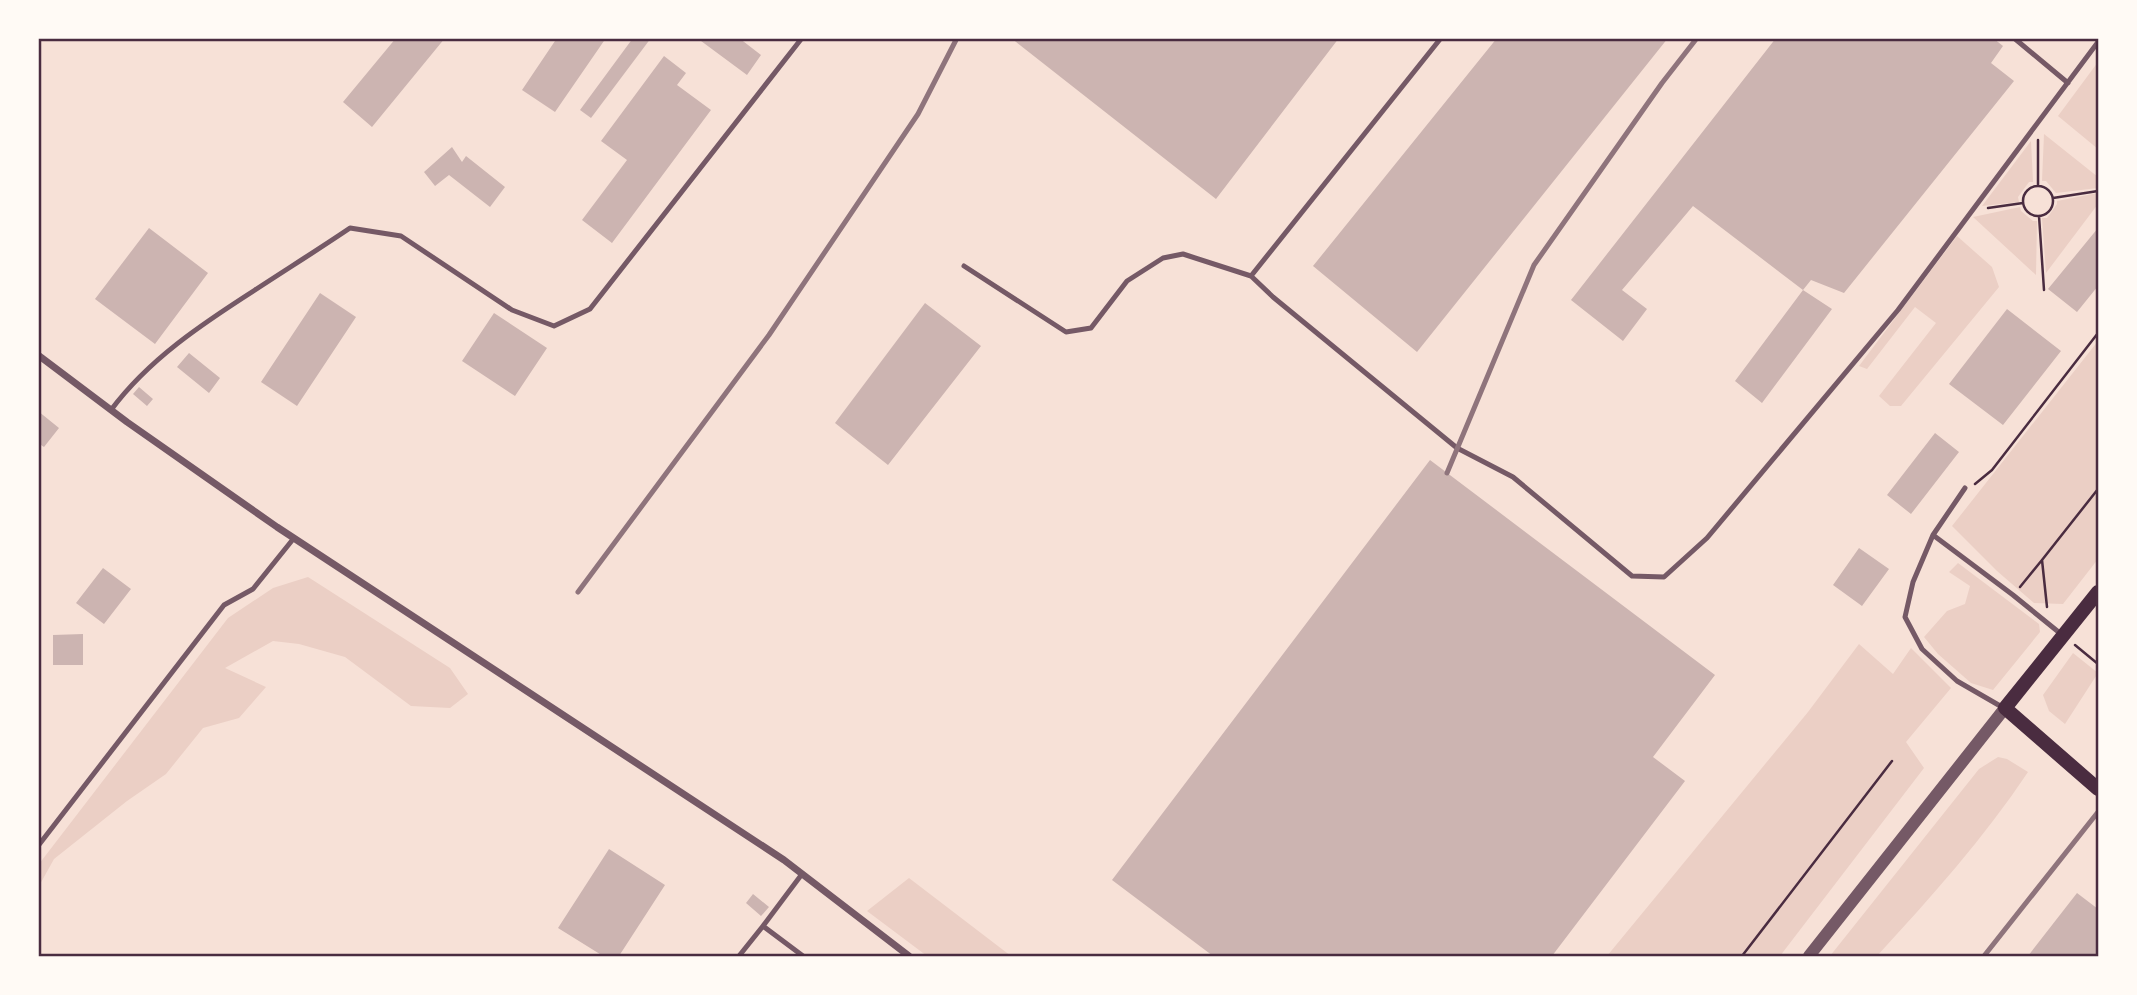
<svg xmlns="http://www.w3.org/2000/svg" width="2137" height="995" viewBox="0 0 2137 995" font-family="Inter,sans-serif">
	<style>
		.green { fill: #ebcfc5 }
		.building { fill: #ccb4b1 }
		.lines { fill: none; stroke-linecap: round; stroke-linejoin: round }
		.path { stroke: #4a2c40; stroke-width: 2.5 }
		.service { stroke: #755966; stroke-width: 5 }
		.minor { stroke: #755966; stroke-width: 7 }
		.tertiary { stroke: #755966; stroke-width: 12 }
		.secondary { stroke: #4a2c40; stroke-width: 14 }
		.rail { stroke: #8f747c; stroke-width: 5 }
		.neatline { fill: none; stroke: #4a2c40; stroke-width: 2.5 }
	</style>
	<rect width="100%" height="100%" fill="#f7e1d7"/>
	<path class="green" d="M2098 62V149L2058 116Z
		M2044 134 2098 177V188L2056 193 2046 181H2042Z
		M2031 141 2033 182H2029L2018 197 2019 202 1982 206Z
		M2098 193V204L2046 273 2042 218H2047L2057 204V201Z
		M2020 207 2021 211 2033 221H2037L2036 275 1973 217Z
		M1957 236 1992 267 1999 287 1901 406H1890L1879 396 1936 323 1915 307 1867 369 1859 366Z
		M2098 341V559L2063 604 2034 603 1997 571 1952 526Z
		M1958 563 2039 624 2040 632 1993 690 1971 683 1938 654 1924 637 1947 611 1965 604 1970 586 1949 572Z
		M308 577 450 668 468 694 450 708 411 706 345 657 299 644 273 641 225 668 266 687 239 718 203 728 166 774 127 801 54 859 39 886V864L228 618 273 588Z
		M1859 644 1893 674 1911 648 1951 688 1906 742 1924 768 1780 956H1607L1808 712Z
		M2073 653 2098 673 2065 724 2049 711 2043 695Z
		M1998 757 2007 759 2028 772C1984 838 1931 897 1877 956H1830L1979 769Z
		M909 878 1011 956H927L867 911Z"/>
	<path class="building" d="M396 38H445L372 127 343 102Z
		M557 38H606L555 112 522 90Z
		M633 38H651L591 118 580 110Z
		M697 38H739L761 55 747 75Z
		M1011 38H1339L1216 199Z
		M1497 38H1668L1417 352 1313 266Z
		M1776 38H1993L2003 46 1991 63 2014 81 1844 293 1811 280 1803 290 1693 206 1622 290 1647 309 1623 341 1571 300Z
		M664 56 686 73 677 85 711 110 612 243 582 220 627 160 601 141Z
		M452 147 462 162 466 156 505 187 490 207 449 175 435 186 424 172Z
		M149 228 208 273 155 344 95 299Z
		M2098 228V286L2077 312 2048 289Z
		M1803 290 1832 309 1762 403 1735 381Z
		M320 293 356 317 297 406 261 382Z
		M925 303 981 346 888 465 835 423Z
		M2007 309 2061 351 2003 425 1949 384Z
		M494 313 547 348 515 396 462 361Z
		M189 353 220 378 209 393 177 367Z
		M139 387 153 399 147 406 133 394Z
		M38 411 59 428 44 447 38 443Z
		M1935 433 1959 452 1911 514 1887 495Z
		M1430 460 1715 675 1653 757 1685 781 1552 956H1213L1112 880Z
		M1859 548 1889 569 1862 606 1833 585Z
		M103 568 131 589 104 624 76 603Z
		M83 634V665H53V635Z
		M609 849 665 885 619 956H603L558 928Z
		M2077 893 2098 909V956H2028Z
		M753 894 769 907 761 916 746 903Z"/>
	<g class="lines">
		<path class="path" d="M2038 140V186
			M2023 201a15 15 0 1 1 30 0a15 15 0 1 1-30 0Z
			M2053 198 2098 191
			M1988 208 2023 203
			M2039 216 2044 290
			M1975 484 1992 470 2098 333
			M2020 587 2042 560
			M2047 607 2042 560 2098 489
			M2075 645 2098 664
			M1742 956 1892 761"/>
		<path class="service" d="M1441 38 1251 276 1273 297 1457 448 1513 477 1632 576 1664 577 1707 538 1898 310 2098 42
			M2014 38 2068 83
			M964 266 1066 332 1091 328 1127 281 1163 258 1183 254 1251 276
			M111 410C149 359 202 324 255 290 287 269 319 249 350 228L401 236 512 310 554 326 590 309 802 38
			M1965 488 1933 535 1913 582 1905 617 1922 649 1957 681 2002 707
			M1933 535 2013 595 2061 634
			M38 846 224 605 253 589 294 538
			M802 874 763 926 803 956
			M739 956 763 926"/>
		<path class="minor" d="M38 355 127 422 277 527 784 860 909 956"/>
		<path class="tertiary" d="M1809 956 2005 708"/>
		<path class="secondary" d="M2098 592 2005 708 2098 789"/>
		<path class="rail" d="M1447 473 1534 265 1662 83 1697 38
			M578 592 769 335 918 114 957 38
			M1984 956 2098 812"/>
	</g>
	<rect width="2137" height="995" fill="none" stroke="#fffaf5" stroke-width="80"/>
	<rect x="40" y="40" width="2057" height="915" class="neatline"/>
</svg>
